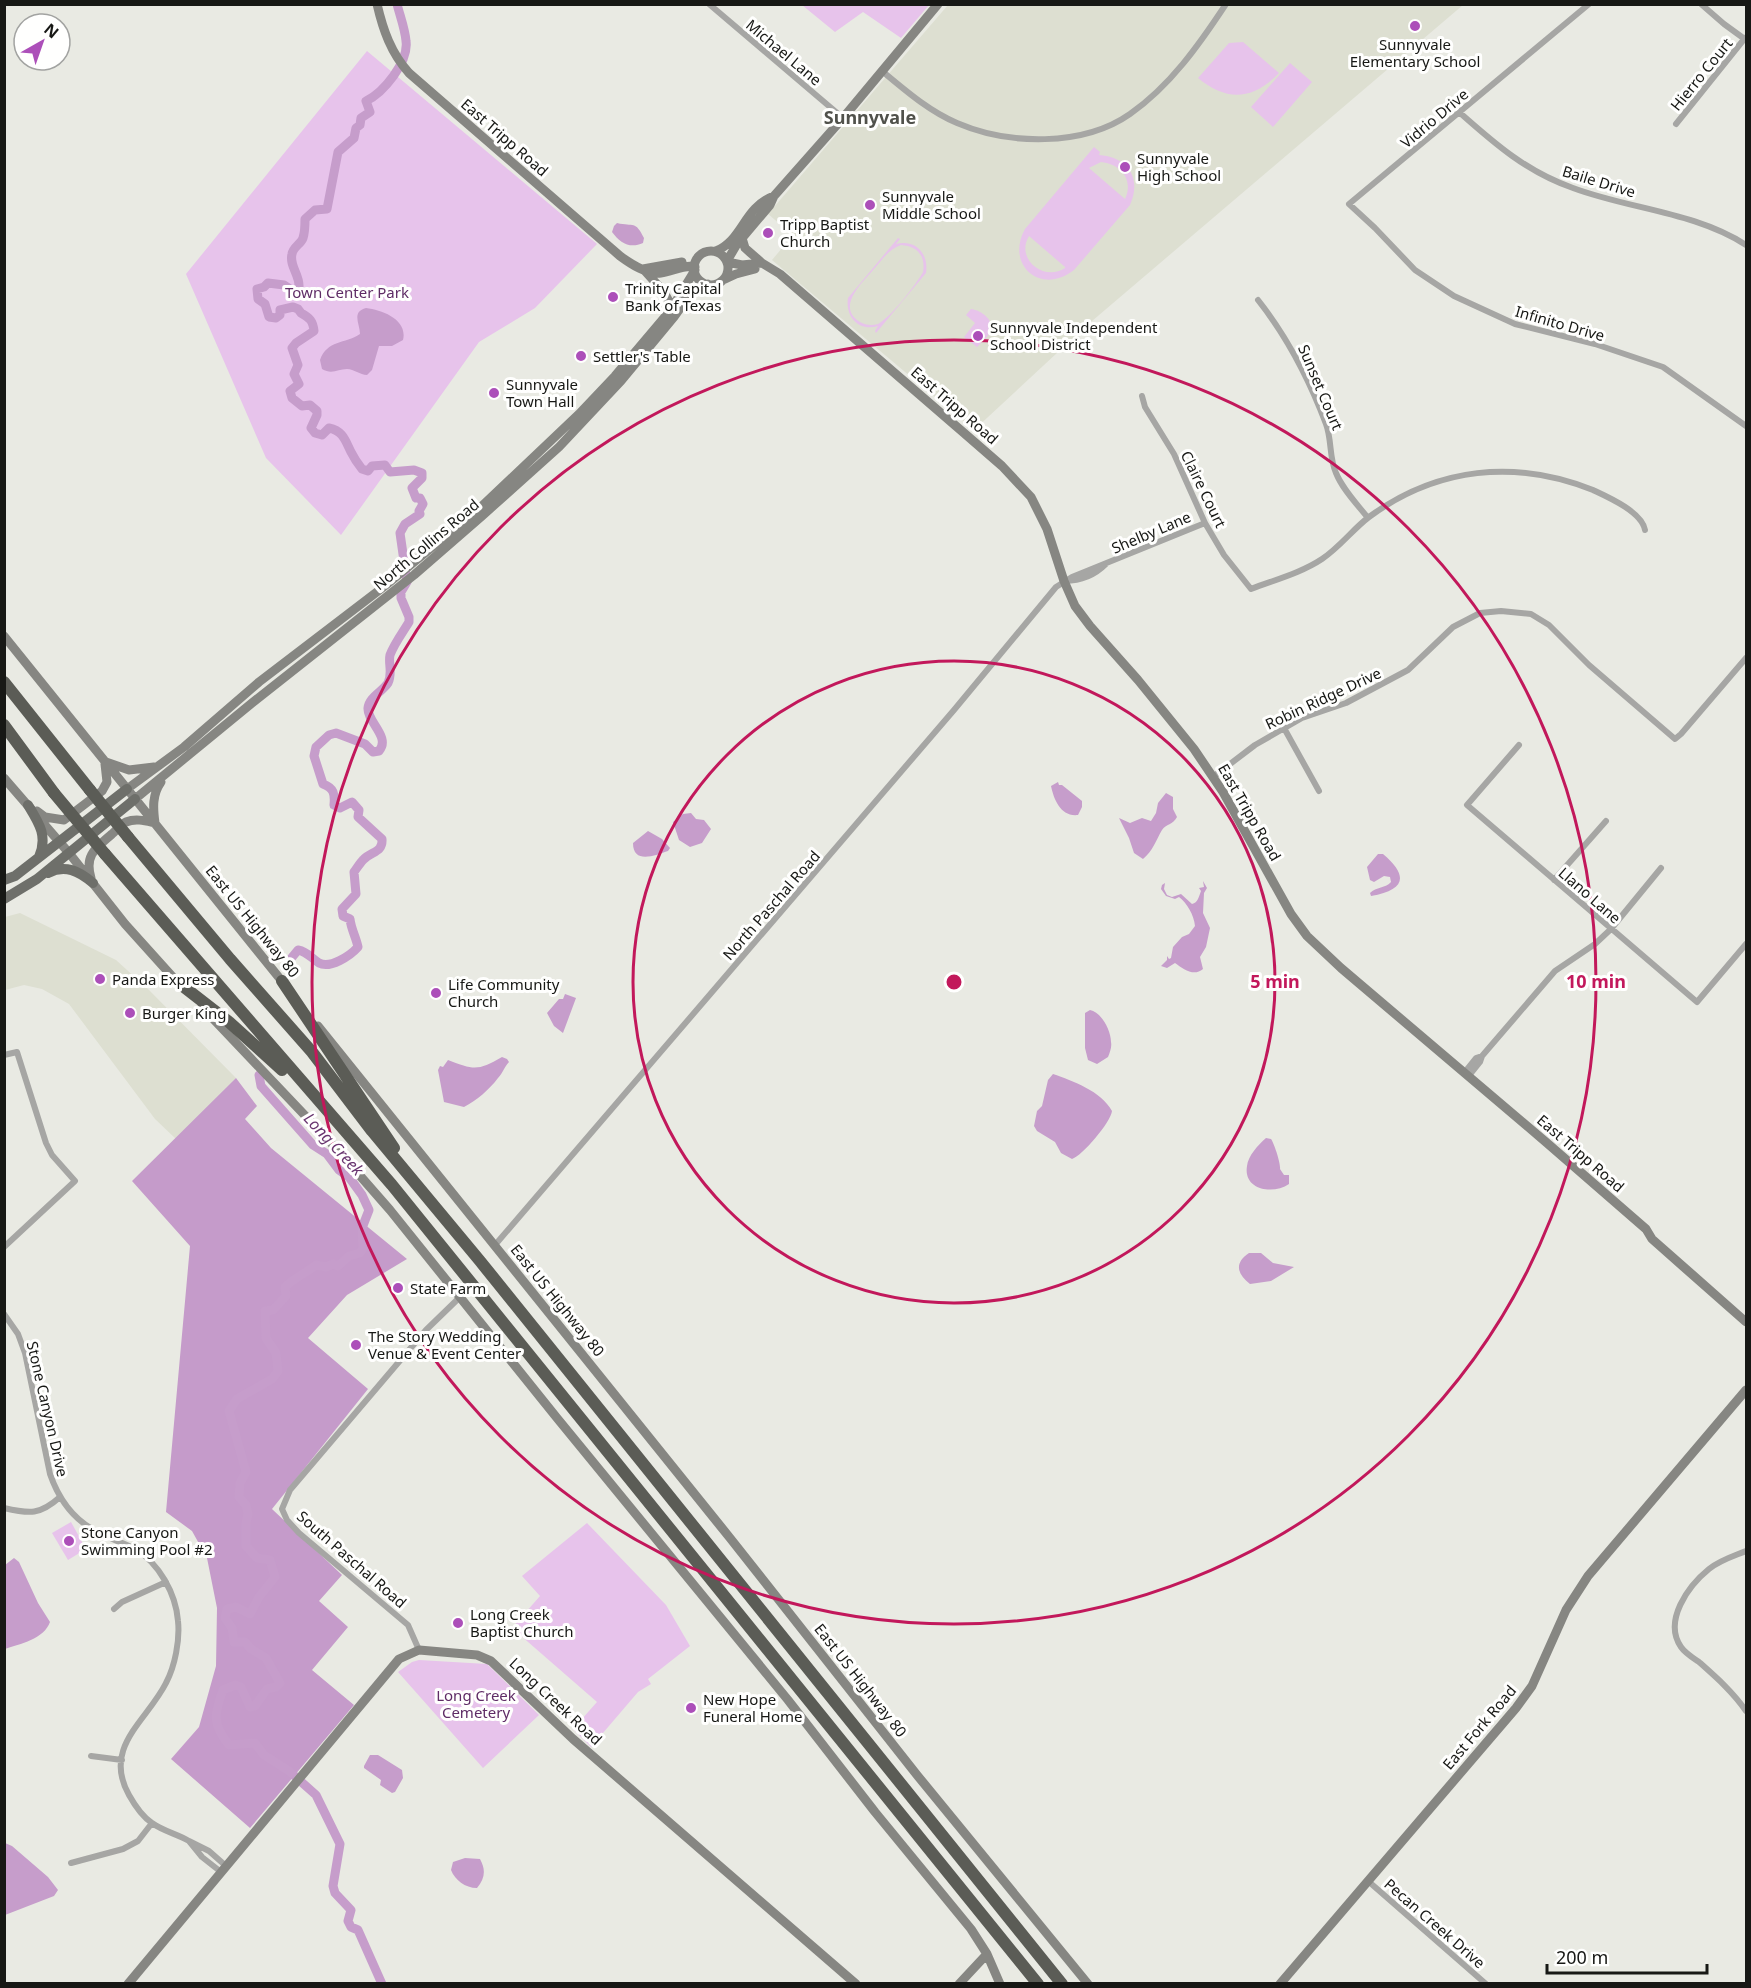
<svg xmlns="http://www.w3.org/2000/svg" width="1751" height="1988" viewBox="0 0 1751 1988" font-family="'Noto Sans',sans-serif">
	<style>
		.built { fill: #dddfd1 }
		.green { fill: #e7c3eb; fill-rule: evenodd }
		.forest { fill: #c59bca }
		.water { fill: #c69dcb }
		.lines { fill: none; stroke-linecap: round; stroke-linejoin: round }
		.river { stroke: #c69dcb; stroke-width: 9 }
		.street { stroke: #a6a6a4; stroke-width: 6 }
		.secondary { stroke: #868682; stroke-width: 9 }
		.primary { stroke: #6e6f6a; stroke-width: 10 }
		.highway { stroke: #5b5c56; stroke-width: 12 }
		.highway-bridge { stroke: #5b5c56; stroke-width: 12 }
		.ring { fill: none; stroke: #c2185b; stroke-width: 3 }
		.poi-dot { fill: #ac4fb9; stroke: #fffffe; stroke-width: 2 }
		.labels { text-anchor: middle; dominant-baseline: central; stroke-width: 6; stroke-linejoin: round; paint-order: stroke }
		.poi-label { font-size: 15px; fill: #171815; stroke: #fffffe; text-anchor: start }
		.street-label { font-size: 15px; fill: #171815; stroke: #fffffe }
		.park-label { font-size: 15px; fill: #5f2c66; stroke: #fffffe }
		.water-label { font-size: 16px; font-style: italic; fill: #693670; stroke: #fffffe }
		.quarter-label { font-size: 18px; font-weight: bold; fill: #50514b; stroke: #fffffe }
		.centre { fill: #c2185b; stroke: #fffffe; stroke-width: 3 }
		.ring-label { font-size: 18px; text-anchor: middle; font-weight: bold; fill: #c2185b; stroke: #fffffe; stroke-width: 6; stroke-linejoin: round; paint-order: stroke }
	</style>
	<rect width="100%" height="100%" fill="#e9eae3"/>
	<path class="built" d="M948 5H1463L1085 327 974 430 772 260 793 235 768 214Z
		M20 913 116 960 149 990 236 1078 176 1139 155 1119 69 1004 42 989 24 985 5 990V917Z"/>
	<path class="green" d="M802 5H929L901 38 863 12 835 32Z
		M1243 42 1279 73C1253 100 1227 102 1198 78L1229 43Z
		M367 51 597 244 535 308 479 342 341 535 266 458 186 274Z
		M1290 63 1312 82 1273 127 1251 107Z
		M1094 147 1100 152 1099 155C1128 157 1142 178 1130 205L1074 270C1041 296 1005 265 1025 229ZM1101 162C1121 164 1134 180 1125 199L1089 168ZM1029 236 1065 267V268C1044 282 1015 259 1029 236Z
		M898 238 900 239 896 244C916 239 929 254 926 273L876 333 875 331 878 326C859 332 845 317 848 298ZM901 245C917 246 926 256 923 272 916 285 890 318 878 324 872 326 865 325 860 322 835 307 863 282 874 269 882 260 889 249 901 245Z
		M971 309C981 310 996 321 990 332 987 338 981 343 977 347L964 337 975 323 966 315Z
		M71 1522 86 1549 68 1560 52 1533Z
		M587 1523 666 1605 690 1646 648 1679 651 1684 638 1692 591 1747 573 1729 597 1702 512 1628 540 1596 522 1576Z
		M419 1660 487 1664 539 1715 483 1768 398 1672 412 1662Z"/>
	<path class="forest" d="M236 1078 257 1106 245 1119 271 1148 407 1259 347 1295 308 1338 368 1389 272 1509 342 1575 319 1601 348 1627 312 1670 354 1705 250 1828 171 1759 199 1727 216 1666 217 1608 207 1558 192 1531 166 1512 190 1246 132 1181Z"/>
	<path class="water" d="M617 223C634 227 635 220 644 238L643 243C630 249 620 243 612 232L614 226Z
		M366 308C383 310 408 320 403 340L392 346H379L372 370 367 375C360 375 354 369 347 369 338 369 332 375 322 369L320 360C327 340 345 344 360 334 360 324 351 312 366 308Z
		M1058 782 1059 785H1062L1082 801V807L1078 815C1061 817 1054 800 1051 786Z
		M1166 793 1173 797V809L1177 817C1173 825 1166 824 1162 830 1156 840 1153 851 1143 859L1134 853 1129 838 1119 818 1130 823 1142 818 1151 821 1156 813 1158 803Z
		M691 813 696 819 704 820 711 829 702 843 690 847 679 840 673 822 683 814Z
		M648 831 662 839 670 848 668 851C656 855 633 865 633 843Z
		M1378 854H1383C1410 877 1404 890 1371 896L1370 893C1376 887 1386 888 1391 882L1390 877 1384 876 1374 882 1370 880 1367 867Z
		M1203 881 1207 888 1204 893 1203 913 1210 928 1206 947 1200 957 1203 969C1194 977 1183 969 1175 963L1167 968 1161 966 1167 960V956L1169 959 1171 958 1173 947 1182 937 1189 934 1195 926C1194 915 1187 903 1179 897L1175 899 1166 896 1161 889 1162 885 1165 883 1164 889 1167 895 1172 897 1181 894 1192 904C1198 903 1199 896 1201 891L1199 888 1204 887Z
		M565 994 576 998 563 1033 554 1026 547 1013 559 999H563Z
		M1090 1010C1101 1012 1111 1030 1111 1042 1112 1047 1110 1052 1108 1057L1097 1064 1088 1060 1085 1048V1013Z
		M502 1057 507 1059 509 1062C504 1067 503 1073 498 1078 489 1090 477 1100 464 1107L444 1102 438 1070 440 1066 443 1067 448 1060C474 1070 478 1071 502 1057Z
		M1053 1074C1073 1081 1101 1091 1112 1111 1111 1122 1082 1156 1072 1159L1061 1153 1055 1142 1037 1131 1034 1126 1037 1111 1042 1106 1048 1080Z
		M1266 1138 1271 1139C1274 1143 1281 1164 1280 1169L1284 1175H1289V1184C1273 1195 1243 1190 1247 1166 1248 1156 1258 1145 1266 1138Z
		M1249 1253H1261L1273 1263 1294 1267 1271 1281 1250 1284C1237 1274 1234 1263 1249 1253Z
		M14 1558 19 1562 38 1603 50 1622C44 1639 20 1644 5 1649V1565Z
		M370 1755H378L402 1770 403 1778 395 1792 392 1793 380 1785 381 1780 364 1768V1766Z
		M5 1843 12 1846 48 1877 58 1890 54 1896 5 1915Z
		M465 1858 480 1859C486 1870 485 1878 477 1888 465 1888 455 1880 451 1870L453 1862Z"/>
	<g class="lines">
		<path class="river" d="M289 961 298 950C308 952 311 958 319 963 330 969 350 956 358 947 356 937 351 929 350 919L343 916 342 909 356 894 354 872C357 868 360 863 363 860 371 851 383 853 382 839L358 817 359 810 352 802 340 808 334 805C335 794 334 788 323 784L314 756 316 747 329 735 336 733 365 744 373 752 379 751C391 737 367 722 368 708 369 697 382 692 388 683 393 673 388 664 390 655 394 644 403 632 409 622V617L401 598V592L407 582 400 533 405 524 420 514 419 511 423 504 420 498H416L412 488 422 478V473L414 470 390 472 385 465 372 466 368 471 362 469C358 464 354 458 351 452 345 440 343 431 329 428L322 435 315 433 311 428 317 415V411L310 405 302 406 292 398 290 391 299 384 294 374 298 365 292 348 296 343 314 331C313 321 310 318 301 313L298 309 293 307 280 310V315L276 318 269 317 265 304 258 299 257 289 264 287 268 283 284 285 293 291 299 287C300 275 289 266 292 254 293 247 301 244 303 238 305 232 305 225 305 219L315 210 327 209 338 152 354 138 356 128 360 125 361 118 370 112 366 101C383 93 409 62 406 41 405 29 400 16 397 4
			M259 1075 261 1086 313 1145 327 1154 339 1170 349 1177 362 1195 369 1210 362 1228 363 1248 360 1253 349 1256 338 1266 333 1264 326 1267 316 1265C306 1273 294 1278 285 1287L286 1296 273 1310 265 1311 266 1338 276 1353 278 1371 272 1379 237 1399 229 1411 246 1472 240 1483 239 1497 246 1505 248 1514 246 1523V1546L257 1558 270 1560 275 1577 259 1597 250 1614 236 1607 227 1609 225 1618 232 1628 234 1642H245L251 1649 266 1658 280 1683 276 1687 267 1689 255 1706 250 1707 241 1687 235 1685 223 1690C214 1714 212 1724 229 1745L255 1743 264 1755 289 1771 316 1795 340 1844 333 1886 335 1893 351 1910 348 1921 351 1927 358 1930 382 1984"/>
		<path class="street" d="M709 4 843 118
			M1589 4 1349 204 1375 228 1415 270 1454 296 1515 324 1595 344 1663 367 1746 426
			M1701 4 1724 24 1746 40
			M882 71C906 91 929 111 957 123 1008 145 1083 147 1130 114 1170 86 1199 45 1226 4
			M1459 112C1495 144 1527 172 1573 188 1629 209 1695 212 1746 245
			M1676 124 1745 38
			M1258 300C1288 338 1309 379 1326 424 1332 440 1329 458 1336 473 1343 490 1357 504 1368 518
			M1142 396 1145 407 1174 454 1205 523 1224 555 1251 589C1274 580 1301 573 1322 559 1340 547 1353 529 1369 517 1437 467 1515 459 1593 490 1608 497 1642 512 1645 530
			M1065 581C1080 581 1095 575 1106 564
			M1284 728 1319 791
			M1519 745 1467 805 1697 1002 1746 944
			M1213 777 1255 745 1302 718 1346 703 1408 670 1453 627 1480 613 1501 611 1531 614 1549 625 1589 665 1675 739 1681 734 1746 658
			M1554 880 1606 821
			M4 1055 17 1052 46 1143 52 1155 75 1181 4 1247
			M1464 1073 1476 1058 1482 1056
			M1468 1077 1480 1062 1482 1056 1555 971 1595 944 1611 929 1661 868
			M495 1245 954 710 1056 587 1072 577 1205 523
			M4 1314 18 1334 25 1353 50 1474C58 1497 72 1518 94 1530 107 1538 122 1542 135 1549 159 1563 176 1594 178 1621 180 1640 175 1666 166 1683 147 1721 102 1747 129 1795 134 1804 143 1817 152 1823 163 1831 177 1834 189 1841
			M4 1508C30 1514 40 1515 60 1497
			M1746 1551C1734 1556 1720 1560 1709 1569 1688 1586 1663 1621 1681 1647 1685 1653 1693 1658 1699 1662 1717 1678 1733 1692 1746 1711
			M114 1609 122 1602 166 1582
			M419 1650 408 1625 299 1533 287 1520 282 1509 290 1490 426 1330 460 1297
			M91 1756 122 1760
			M71 1863 123 1849 138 1841 152 1823
			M221 1872 202 1857 189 1841 209 1851 226 1866
			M1368 1881 1486 1984"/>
		<path class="secondary" d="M377 4C383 30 391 53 409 73L620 256C631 264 647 275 661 273 672 272 684 264 695 267
			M742 238 745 248 762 263
			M716 251C743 240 743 208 774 196
			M694 268a17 17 0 1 1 34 0a17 17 0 1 1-34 0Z
			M727 261 737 244 770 205 774 196 843 118 938 4
			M727 262 742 265 762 263 780 274 964 433 1002 466 1031 497 1047 529 1064 581 1075 606 1090 626 1138 680 1194 749 1223 792 1291 914 1307 936 1341 968 1547 1143 1646 1229 1652 1239 1746 1322
			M643 269 682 262
			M645 271 664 292 672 307
			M723 280 736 274 755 269
			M4 636 285 985
			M106 762 129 770 154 767
			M4 778 69 853 125 924 179 984
			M127 789 184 747 259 682 386 585 482 506 579 414 615 376 670 311 695 270
			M135 799 252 703 414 575 483 515 559 447 621 381 674 317 694 289 708 284
			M37 811 45 817 64 820 102 791 107 782 105 764
			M155 823C153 808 152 795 161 782
			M91 878C84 855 96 848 112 834 116 831 121 824 126 822 136 818 146 821 155 823
			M202 1007 334 1146 390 1210 557 1418 788 1700 875 1812 971 1929 987 1954 1000 1984
			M318 1026 730 1538 917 1775 1088 1984
			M128 1984 399 1659 419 1650 477 1655 491 1661 573 1739 856 1984
			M959 1984 987 1954
			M1280 1984 1516 1708 1532 1686 1566 1610 1588 1576 1746 1390"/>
		<path class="primary" d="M28 805C39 823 48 836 39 857
			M48 873C65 864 79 871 93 883
			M4 880 15 876 127 789
			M4 899 37 879 135 799"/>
		<path class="highway" d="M4 682 90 790
			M4 725 54 793
			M128 837 230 959 312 1052 372 1131 480 1261 1062 1984
			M105 854 392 1185 1038 1984
			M175 980 229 1022 282 1070
			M282 981 394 1148"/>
		<path class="highway-bridge" d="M90 790 128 837
			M54 793 105 854"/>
	</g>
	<g class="ring">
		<circle cx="954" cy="982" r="321"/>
		<circle cx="954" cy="982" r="642"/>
	</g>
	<g class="poi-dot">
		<circle cx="1415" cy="26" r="6"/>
		<circle cx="1125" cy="167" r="6"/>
		<circle cx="870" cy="205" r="6"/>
		<circle cx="768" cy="233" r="6"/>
		<circle cx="613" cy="297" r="6"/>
		<circle cx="978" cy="336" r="6"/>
		<circle cx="581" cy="356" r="6"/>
		<circle cx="494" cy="393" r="6"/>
		<circle cx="100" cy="979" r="6"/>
		<circle cx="436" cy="993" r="6"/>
		<circle cx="130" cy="1013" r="6"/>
		<circle cx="398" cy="1288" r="6"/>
		<circle cx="356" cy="1345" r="6"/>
		<circle cx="69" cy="1541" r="6"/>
		<circle cx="458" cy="1623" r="6"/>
		<circle cx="691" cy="1708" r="6"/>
	</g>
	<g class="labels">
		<g class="poi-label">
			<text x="1415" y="44" text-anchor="middle">Sunnyvale<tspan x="1415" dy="17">Elementary School</tspan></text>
			<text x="1137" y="158">Sunnyvale<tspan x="1137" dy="17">High School</tspan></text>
			<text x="882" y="196">Sunnyvale<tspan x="882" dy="17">Middle School</tspan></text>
			<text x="780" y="224">Tripp Baptist<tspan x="780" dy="17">Church</tspan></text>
			<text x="625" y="288">Trinity Capital<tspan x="625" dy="17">Bank of Texas</tspan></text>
			<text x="990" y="327">Sunnyvale Independent<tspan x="990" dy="17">School District</tspan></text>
			<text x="593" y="356">Settler's Table</text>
			<text x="506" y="384">Sunnyvale<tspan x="506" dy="17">Town Hall</tspan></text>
			<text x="112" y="979">Panda Express</text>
			<text x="448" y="984">Life Community<tspan x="448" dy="17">Church</tspan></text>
			<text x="142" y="1013">Burger King</text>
			<text x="410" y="1288">State Farm</text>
			<text x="368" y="1336">The Story Wedding<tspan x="368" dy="17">Venue &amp; Event Center</tspan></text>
			<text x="81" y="1532">Stone Canyon<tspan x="81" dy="17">Swimming Pool #2</tspan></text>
			<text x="470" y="1614">Long Creek<tspan x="470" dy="17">Baptist Church</tspan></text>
			<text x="703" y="1699">New Hope<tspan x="703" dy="17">Funeral Home</tspan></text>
		</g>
		<g class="street-label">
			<text transform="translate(784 52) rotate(40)">Michael Lane</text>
			<text transform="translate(1701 74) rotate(-51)">Hierro Court</text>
			<text transform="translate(1434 118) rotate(-40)">Vidrio Drive</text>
			<text transform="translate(505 137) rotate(41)">East Tripp Road</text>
			<text transform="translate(1599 181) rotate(17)">Baile Drive</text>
			<text transform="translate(1560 323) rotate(16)">Infinito Drive</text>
			<text transform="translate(1321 387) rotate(67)">Sunset Court</text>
			<text transform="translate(955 405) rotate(41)">East Tripp Road</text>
			<text transform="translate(1204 489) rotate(64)">Claire Court</text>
			<text transform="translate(1151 532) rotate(-23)">Shelby Lane</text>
			<text transform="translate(426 544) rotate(-40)">North Collins Road</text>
			<text transform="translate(1323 698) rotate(-25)">Robin Ridge Drive</text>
			<text transform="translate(1250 812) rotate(60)">East Tripp Road</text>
			<text transform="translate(1590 895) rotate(41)">Llano Lane</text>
			<text transform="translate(771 905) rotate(-49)">North Paschal Road</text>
			<text transform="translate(253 921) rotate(51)">East US Highway 80</text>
			<text transform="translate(1581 1153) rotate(41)">East Tripp Road</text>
			<text transform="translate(558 1300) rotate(51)">East US Highway 80</text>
			<text transform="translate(48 1409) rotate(77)">Stone Canyon Drive</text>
			<text transform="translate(352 1559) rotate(41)">South Paschal Road</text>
			<text transform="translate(861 1680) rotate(52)">East US Highway 80</text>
			<text transform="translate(556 1701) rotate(43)">Long Creek Road</text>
			<text transform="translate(1479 1727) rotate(-50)">East Fork Road</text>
			<text transform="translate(1435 1923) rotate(41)">Pecan Creek Drive</text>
		</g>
		<g class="park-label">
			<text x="347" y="292">Town Center Park</text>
			<text x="476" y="1695">Long Creek<tspan x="476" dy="17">Cemetery</tspan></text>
		</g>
		<g class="water-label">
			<text transform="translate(334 1144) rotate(47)">Long Creek</text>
		</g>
		<g class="quarter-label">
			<text x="870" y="117">Sunnyvale</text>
		</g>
	</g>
	<circle cx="954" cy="982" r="9" class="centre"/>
	<g class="ring-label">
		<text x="1275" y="988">5 min</text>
		<text x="1596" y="988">10 min</text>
	</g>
	<rect width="1751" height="1988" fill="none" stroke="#171815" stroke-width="12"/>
	<g transform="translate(42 42) rotate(40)"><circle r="28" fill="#fffffe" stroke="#a2a3a1" stroke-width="1.5"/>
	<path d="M0-4.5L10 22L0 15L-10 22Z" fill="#ac4fb9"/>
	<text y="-9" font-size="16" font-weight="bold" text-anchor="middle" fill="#171815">N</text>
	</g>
	<path d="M1547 1964v9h160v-9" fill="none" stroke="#171815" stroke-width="3"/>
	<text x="1556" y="1964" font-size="18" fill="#171815" stroke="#fffffe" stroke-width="4.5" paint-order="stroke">200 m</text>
</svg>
